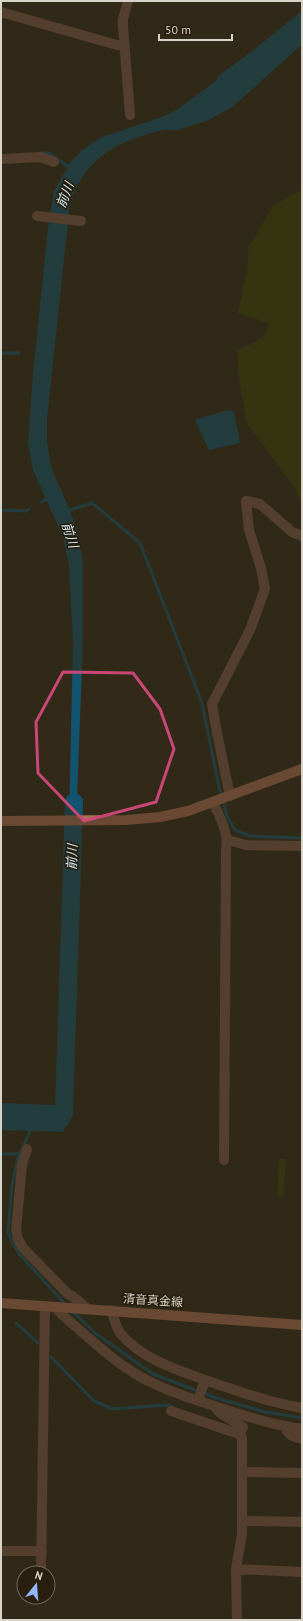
<svg xmlns="http://www.w3.org/2000/svg" width="303" height="1621" viewBox="0 0 303 1621" font-family="'PT Sans','Noto Sans JP',sans-serif">
	<style>
		.green { fill: #394108 }
		.water { fill: #125470 }
		.pier { fill: #322918 }
		.lines { fill: none; stroke-linecap: round; stroke-linejoin: round }
		.stream { stroke: #125470; stroke-width: 3 }
		.river { stroke: #125470; stroke-width: 18 }
		.street { stroke: #7e5747; stroke-width: 10 }
		.secondary { stroke: #ad6f55; stroke-width: 10 }
		.marked { fill: none; stroke: #c84776; stroke-width: 3; stroke-linejoin: round }
		.labels { text-anchor: middle; dominant-baseline: central; stroke-width: 3.5; stroke-linejoin: round; paint-order: stroke }
		.street-label { font-size: 12px; fill: #d8d3c8; stroke: #281f0e }
		.water-label { font-size: 13px; font-style: italic; fill: #d0e9f6; stroke: #281f0e }
	</style>
	<rect width="100%" height="100%" fill="#322918"/>
	<path class="green" d="M302 191V505L296 489 247 423 239 379 237 350C253 343 266 341 269 323L238 313 247 270 249 247 273 206 293 194Z
		M279 1159H286L283 1197 277 1196Z"/>
	<path class="water" d="M302 11V36C265 65 228 97 189 123 186 125 182 129 178 130 174 131 168 129 163 130 118 141 86 156 70 203L47 419V443L51 467 68 506 78 533 83 563V641L76 824H69L73 641 69 564 63 537 33 470 28 443 33 375 48 228 54 191 70 163 81 151 100 138 162 117 178 109 216 81 218 76 247 55Z
		M229 410 234 412 240 443 209 450 196 422V419Z
		M61 1099H67V1122L63 1132 1 1130V1103L55 1105 59 1103Z"/>
	<path class="pier" d="M68 810H79L77 826 67 825Z"/>
	<g class="lines">
		<path class="stream" d="M41 153H49L70 168
			M1 353H19
			M41 502 49 498
			M1 510 26 511 29 509
			M67 511 92 503 140 543 202 703 219 787 227 816 235 830 250 836 302 838
			M31 1129 18 1158 12 1185 8 1232 13 1244 20 1255 67 1306
			M1 1154H20
			M72 1311 95 1333 153 1374 216 1398 265 1412 302 1418
			M16 1323 38 1343
			M51 1357 94 1401 113 1409 167 1405 173 1407"/>
		<path class="river" d="M179 120 205 112 228 99 302 32
			M57 1119H61L64 1113 74 802"/>
		<path class="street" d="M128 1 123 19V27L130 115
			M1 12 117 45 125 46
			M1 159 41 157 54 162
			M37 216 81 221
			M230 796 216 728 212 704 250 630 265 589 261 568 249 530 246 501 260 504 292 532 302 536
			M213 802C220 818 229 832 226 850L224 1160
			M228 840 246 845 302 846
			M27 1149 22 1165 16 1230 18 1239 23 1248 68 1294 72 1296 88 1309
			M55 1307 62 1315C84 1333 104 1353 128 1369 154 1387 187 1397 217 1407 245 1416 273 1425 302 1429
			M111 1310C114 1317 116 1327 120 1333 144 1362 186 1373 220 1385 247 1394 273 1403 302 1408
			M198 1400 205 1380
			M216 1408 220 1413 243 1427 239 1434 242 1438V1534L236 1569 237 1620
			M171 1411 239 1434
			M287 1427V1431L292 1436 302 1439
			M248 1472 302 1473
			M249 1521 302 1522
			M1 1551H42
			M236 1569 302 1572
			M41 1573 45 1307
			M41 1598V1597"/>
		<path class="secondary" d="M1 821 126 820 160 817 188 811 302 769
			M1 1303 302 1325"/>
	</g>
	<path d="M0 0H303V1621H0ZM63 672 133 673 160 709 174 749 156 802 84 821 38 773 36 722Z" fill="#322918" fill-opacity=".55" fill-rule="evenodd"/>
	<path class="marked" d="M63 672 133 673 160 709 174 749 156 802 84 821 38 773 36 722Z"/>
	<g class="labels">
		<g class="street-label">
			<text transform="translate(153 1300) rotate(4)">清音真金線</text>
		</g>
		<g class="water-label">
			<text transform="translate(65 195) rotate(-69)">前川</text>
			<text transform="translate(70 535) rotate(72)">前川</text>
			<text transform="translate(72 857) rotate(-88)">前川</text>
		</g>
	</g>
	<rect width="303" height="1621" fill="none" stroke="#d8d3c8" stroke-width="4"/>
	<g transform="translate(36 1585) rotate(17)"><circle r="19" fill="#281f0e" stroke="#6e6758"/>
	<path d="M0-3L7 15L0 10L-7 15Z" fill="#93b7fd"/>
	<text y="-6" font-size="11" font-weight="bold" text-anchor="middle" fill="#d8d3c8">N</text>
	</g>
	<path d="M159 34v6h73v-6" fill="none" stroke="#d8d3c8" stroke-width="2"/>
	<text x="165" y="34" font-size="12" fill="#d8d3c8" stroke="#281f0e" stroke-width="3" paint-order="stroke">50 m</text>
</svg>
